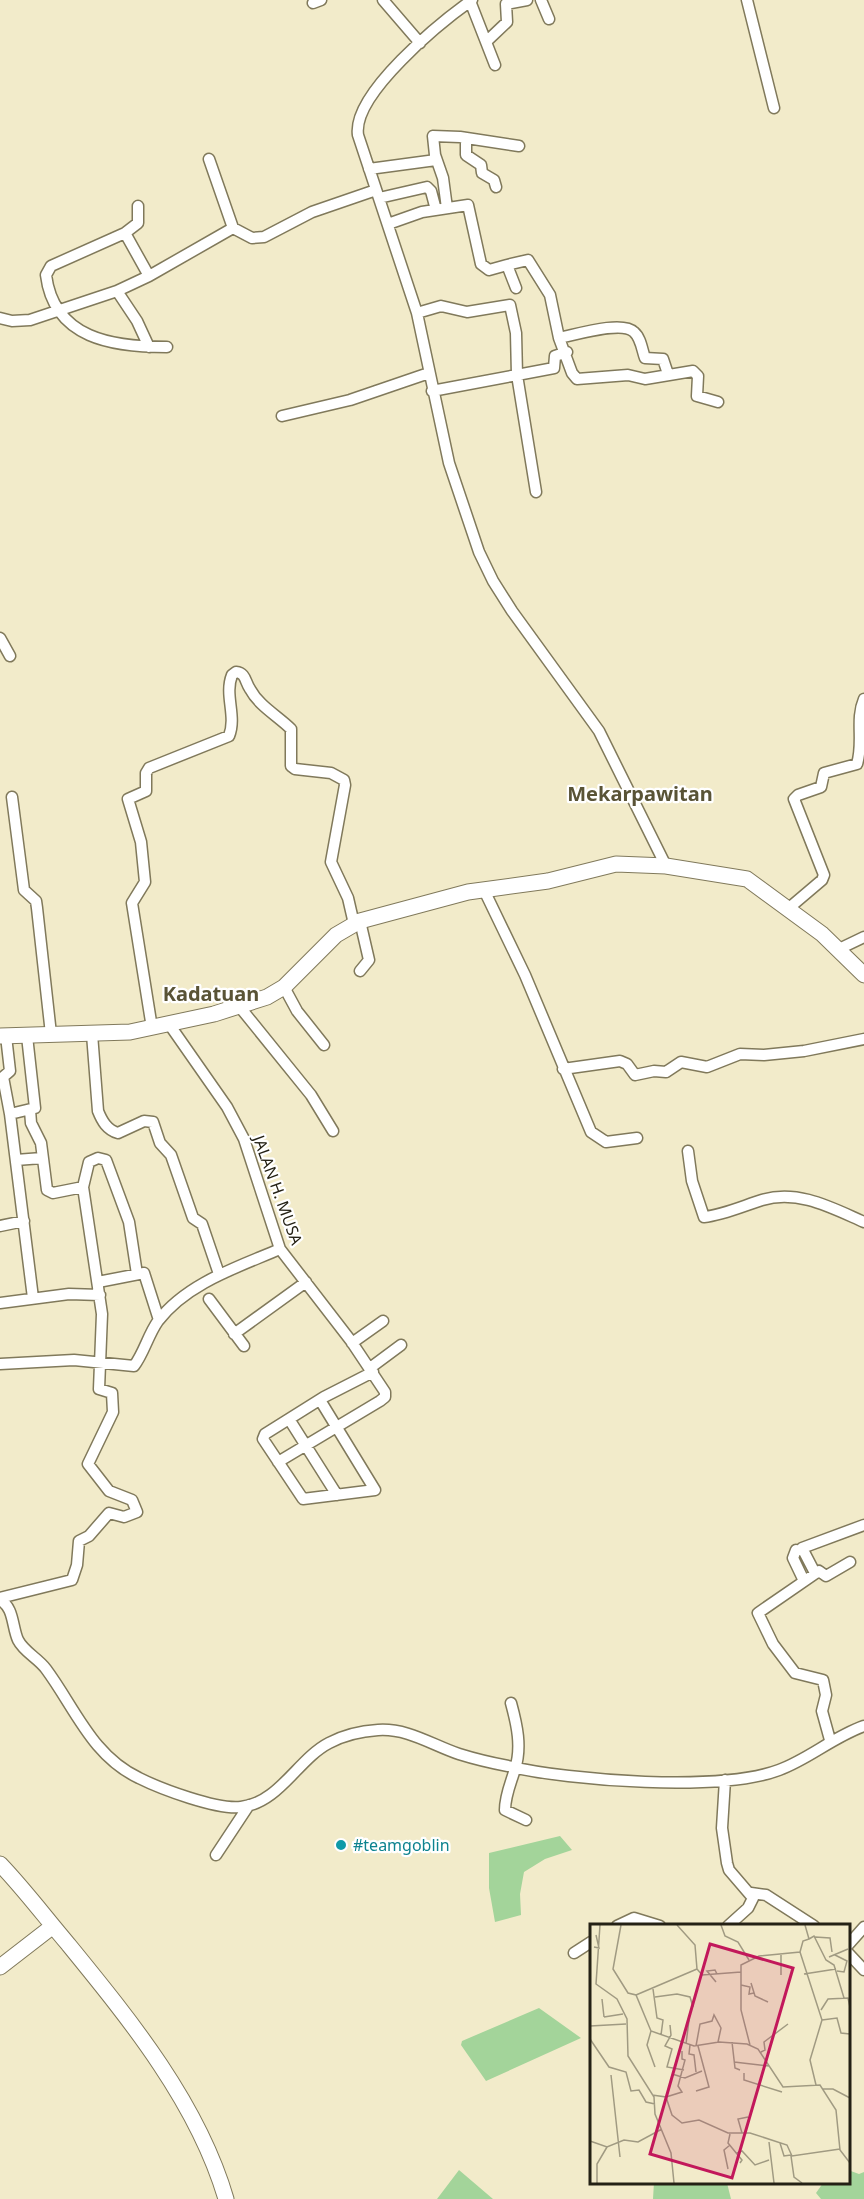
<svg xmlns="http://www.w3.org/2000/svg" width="864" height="2199" viewBox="0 0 864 2199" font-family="'Noto Sans',sans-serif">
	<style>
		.green { fill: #a3d49a }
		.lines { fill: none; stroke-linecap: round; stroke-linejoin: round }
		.street-casing { stroke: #80795b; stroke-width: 13 }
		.secondary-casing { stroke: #80795b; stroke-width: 17 }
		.street { stroke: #fff; stroke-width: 10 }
		.secondary { stroke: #fff; stroke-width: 15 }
		.culture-dot { fill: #0f9aa8; stroke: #fff; stroke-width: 2 }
		.labels { text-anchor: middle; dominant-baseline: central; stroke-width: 4.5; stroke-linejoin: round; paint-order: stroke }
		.street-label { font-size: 16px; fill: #242115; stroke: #fff }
		.culture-label { font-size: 16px; fill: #0d838f; stroke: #fff; text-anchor: start }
		.quarter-label { font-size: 20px; font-weight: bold; fill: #595336; stroke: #fff }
		.inset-road { fill: none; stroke: #a09a82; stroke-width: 1.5 }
		.view { fill: #c2185b; fill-opacity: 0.15; stroke: #c2185b; stroke-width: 3 }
		.inset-edge { fill: none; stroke: #242115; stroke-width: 3 }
	</style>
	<rect width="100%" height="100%" fill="#f2ebca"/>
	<path class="green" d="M560 1836 572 1850 545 1859 524 1872 520 1894 521 1915 495 1922 489 1888V1853Z
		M539 2008 581 2038 486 2081 461 2045 462 2041Z
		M459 2170 493 2199H437Z
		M848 2170 859 2174 864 2172V2199H821L816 2193 823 2183 848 2182Z
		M654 2182 727 2183 731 2199H653Z"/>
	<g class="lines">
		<defs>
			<path id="street" d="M383 0 420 43
				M472 0C441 22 352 94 358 135L417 313 449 463 479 552 493 581 512 611 599 731 666 866
				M541 0 549 19
				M747 0 774 108
				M470 1 495 65
				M313 3 321 0
				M487 41 507 22 506 4 527 0
				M466 138V155L481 165 482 173 494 180 496 187
				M209 159 233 228
				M369 169 436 160
				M379 198 427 187 431 191 436 210
				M447 208 443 178 435 155 433 136 460 137 519 146
				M388 224 422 212 468 205 481 264 489 270 507 265 516 288
				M125 233 138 223V206
				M507 265 528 260 550 295 559 338 572 373 577 379 628 375 645 379 693 371 698 376 697 396 718 402
				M149 276 125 233 51 266 46 275C54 339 113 347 167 347
				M117 291 137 321 149 347
				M417 313 441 306 467 312 510 305 516 333 517 375 554 368 555 356 567 352
				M0 318 12 321 30 320 117 291 149 276 233 228 252 238 264 237 312 212 376 190
				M559 338C575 335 622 320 634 332 641 338 642 350 645 358L663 359 668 374
				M432 391 517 375 536 492
				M282 416 350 400 429 373
				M0 638 10 656
				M12 797 24 890 36 901 37 908 51 1034
				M484 890 525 975 591 1132 606 1142 637 1138
				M789 908 822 880 824 875 794 799 798 795 821 787 824 773 857 764C864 741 855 720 864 699
				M360 921 369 960 360 971
				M839 949 864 937
				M284 987 297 1011 324 1045
				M239 1006 311 1095 333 1131
				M169 1024 227 1107 244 1139 280 1249 351 1341 385 1392V1397L380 1401 278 1462
				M152 1028 132 903 145 882 141 842 128 799 146 791V773L149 768 229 736C237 716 224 695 232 675L236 672C246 673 245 682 250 689 259 706 278 716 291 729V766L295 769 331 773 344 780 345 785 331 862 348 898 354 924
				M92 1034 98 1111C102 1121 107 1130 118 1133L144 1121 153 1122 160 1143 171 1155 193 1218 202 1224 219 1274
				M6 1036 10 1071 3 1077 10 1114
				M27 1036 35 1108 10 1114 33 1298
				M563 1069 620 1061 627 1064 635 1075 654 1071 666 1072 681 1062 707 1067 740 1054 764 1055 804 1051 864 1039
				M688 1151 692 1181 704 1217C723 1215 743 1206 762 1200 798 1189 832 1208 864 1222
				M16 1160 42 1158
				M83 1187 89 1162 98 1158 106 1160 129 1222 137 1274
				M0 1226 24 1221
				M98 1282 144 1273 159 1320
				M209 1299 244 1346
				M0 1303 69 1294 100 1295
				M234 1334 306 1282
				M352 1343 383 1321
				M0 1364 74 1360 134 1366C144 1353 148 1335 158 1321 187 1283 238 1267 280 1249
				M370 1368 401 1345
				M320 1400 375 1490 303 1499 263 1439 265 1434 324 1397 373 1372
				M289 1419 337 1495
				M796 1550 793 1558 804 1581
				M815 1573 802 1548 864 1525
				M0 1598 72 1580 77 1565 79 1541 89 1536 109 1513 124 1517 137 1512 132 1500 109 1491 88 1464 113 1412 112 1393 99 1389 102 1314 83 1187 53 1193 47 1190 41 1143 31 1123 30 1110
				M0 1600C14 1607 12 1627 18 1640 24 1652 38 1658 46 1669 75 1708 92 1756 139 1778 161 1789 217 1810 241 1807 279 1803 298 1759 329 1743 344 1735 362 1731 378 1730 408 1728 432 1745 459 1754 475 1759 492 1763 508 1766 571 1781 720 1792 779 1770 809 1759 833 1737 864 1726
				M511 1703C517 1725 522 1747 515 1769 511 1783 505 1795 505 1810L526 1820
				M830 1740 822 1711 826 1695 823 1680 795 1673 773 1644 758 1613 819 1571 826 1576 850 1562
				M725 1780 722 1828 727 1863 729 1870 753 1898 748 1908 728 1926
				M216 1855 249 1805
				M751 1893 766 1895 814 1926
				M617 1926 634 1918 660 1926
				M848 1945 864 1927
				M574 1953 591 1942
				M848 1953 864 1970"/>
			<path id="secondary" d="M0 1036 130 1032 214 1014 267 997 284 987 336 935 360 921 468 892 548 881 616 864 666 866 747 879 822 934 864 975
				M0 1864C24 1889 45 1917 68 1944 130 2020 198 2103 226 2199
				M0 1967 53 1926"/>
		</defs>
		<use href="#street" class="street-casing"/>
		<use href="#secondary" class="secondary-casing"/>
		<use href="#street" class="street"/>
		<use href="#secondary" class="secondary"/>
	</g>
	<circle class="culture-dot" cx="341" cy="1845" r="6"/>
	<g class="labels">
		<g class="street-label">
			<text transform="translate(278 1190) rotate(70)">JALAN H. MUSA</text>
		</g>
		<g class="culture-label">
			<text x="353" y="1845">#teamgoblin</text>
		</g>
		<g class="quarter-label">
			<text x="640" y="793">Mekarpawitan</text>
			<text x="211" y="993">Kadatuan</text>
		</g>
	</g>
	<g transform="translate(590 1924)">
		<rect width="260" height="260" fill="#f2ebca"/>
		<path class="inset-road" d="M10 1 6 60 27 75 37 95 38 132 64 173 65 190 81 229 84 259M31 1 23 45 38 69 46 71 61 107 104 122 129 118 157 120 168 125 193 163 230 161 246 186 250 226 260 239M87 1 105 21 107 45 112 51 151 48M131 1 135 12 148 18 159 36M225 13 240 14 242 28M219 15 224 12 236 36 244 41 254 74M4 23 9 24 6 11M210 28 232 96 220 136 226 161M245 31 257 37 254 48 247 47M239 33 258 25M214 50 246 45M191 51V30M126 58 117 47 125 46 127 50M161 59 165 72 178 78M151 61 160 63 159 70 164 69M63 65 67 94 73 96 71 111M46 71 107 45M65 73 87 70 100 73 103 83M12 75 14 93M231 86 238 75 258 74 260 83M14 93 33 90M232 96 247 94 251 109 260 110M80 101 81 111 75 122 82 125 77 143 94 146M0 102 36 100M61 107 57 121 65 143M0 115 19 143 36 148 41 167 49 166 56 178 65 180M142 118 145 144 150 146M96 120 99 96M100 121 99 130 104 131 106 148M160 121 151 86V41L169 32 210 28 213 17 219 15 215 1M106 122 110 100 122 97 124 91 131 104 128 118M171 128 175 126 174 118 198 100M144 138 179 142M154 149V156L192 168M82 150 95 154 112 147M21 151 30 233M232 165H243L260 174M106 167 119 163 108 122M62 171 76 173 82 191 92 199 109 196 138 209H160L197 221 202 232 250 225M76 173 92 168 88 162 95 136 92 135V127M152 209 148 195 158 193M140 210 138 219 152 236 150 239M0 217 17 223 34 216 48 218 72 205M179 218 184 259M190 219 194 232 201 231M147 229 152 227 165 241 179 236M201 232 204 253 212 259M138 245 134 226 140 221M7 259V240L17 223"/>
		<path class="view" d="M120 20 203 44 142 254 60 230Z"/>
		<rect width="260" height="260" class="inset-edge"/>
	</g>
</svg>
